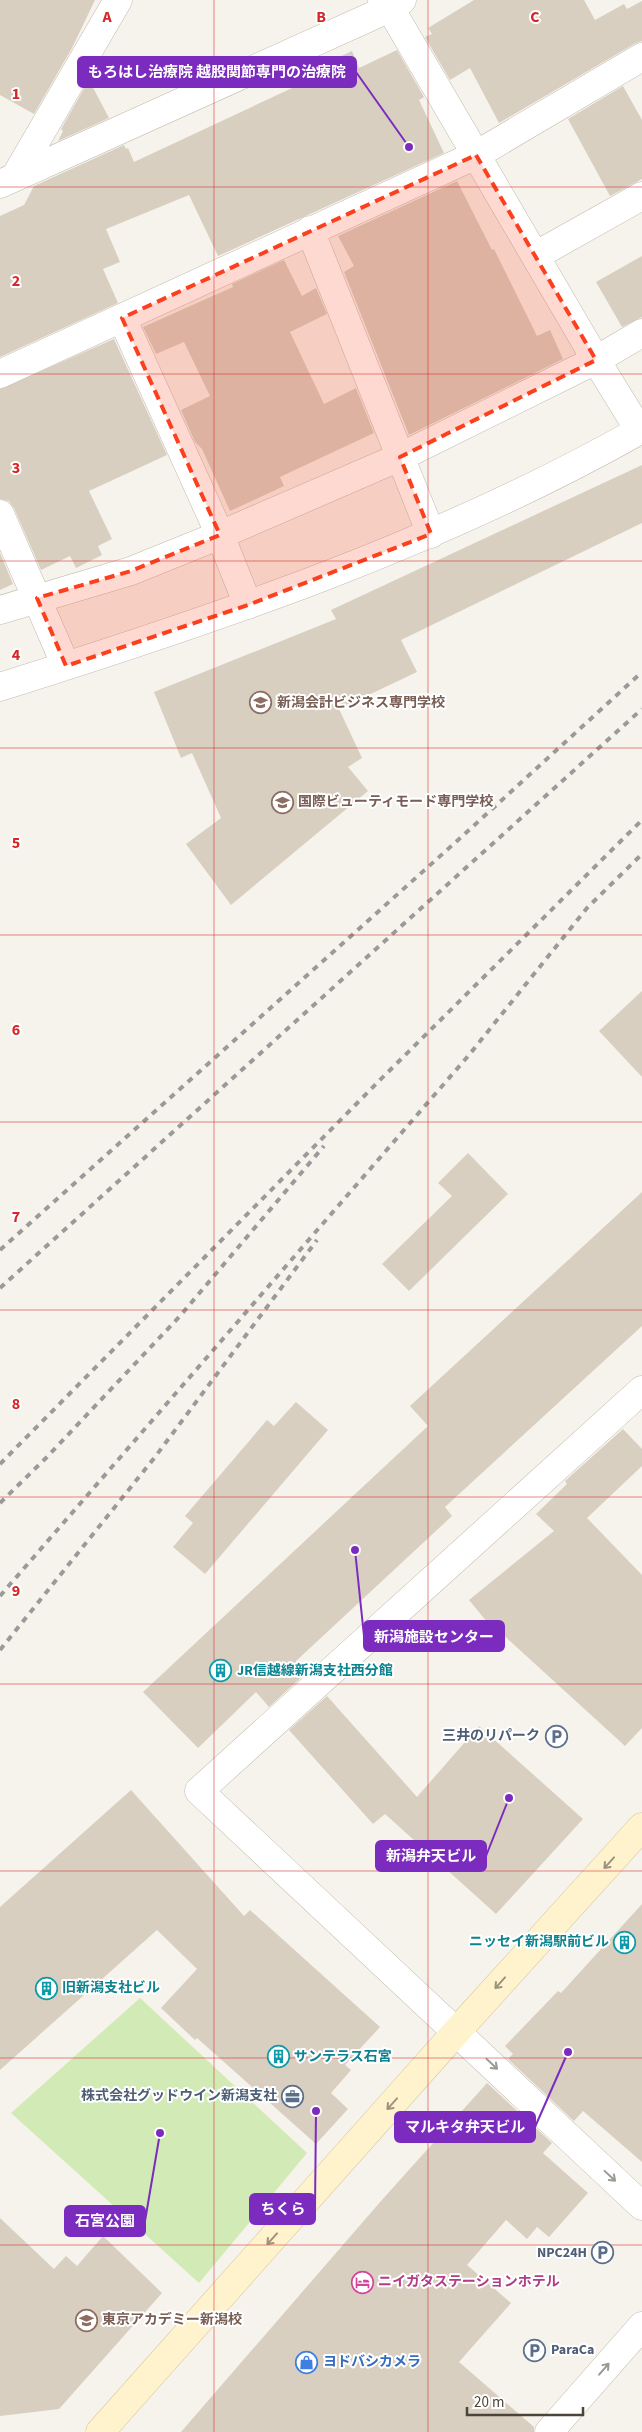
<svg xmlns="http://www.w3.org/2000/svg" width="642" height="2432" viewBox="0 0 642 2432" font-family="'Source Sans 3','Noto Sans JP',sans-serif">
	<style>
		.green { fill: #d2eab5 }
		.building { fill: #d8cfc1 }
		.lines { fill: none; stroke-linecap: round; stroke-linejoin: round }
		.street-casing { stroke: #c2bbae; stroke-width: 29 }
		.secondary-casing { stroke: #d6c79b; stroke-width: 29 }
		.street { stroke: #fff; stroke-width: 28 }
		.secondary { stroke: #fff3cd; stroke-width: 28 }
		.rail { stroke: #9a9a9a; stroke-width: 4; stroke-dasharray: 6 6; stroke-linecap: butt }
		.oneway { stroke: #9c937c }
		.oneway2 { stroke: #9c9892 }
		.marked { fill: #fc3f1d; fill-opacity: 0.2; stroke: #fc3f1d; stroke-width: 4; stroke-dasharray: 10 6; stroke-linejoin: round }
		.grid { fill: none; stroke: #d62828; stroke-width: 1; stroke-opacity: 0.55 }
		.labels { text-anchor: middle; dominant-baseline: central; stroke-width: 4; stroke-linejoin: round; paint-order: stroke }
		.education-label { font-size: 14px; font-weight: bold; fill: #785e54; stroke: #fff; text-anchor: start }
		.culture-label { font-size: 14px; font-weight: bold; fill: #0d838f; stroke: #fff; text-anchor: start }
		.service-label { font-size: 14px; font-weight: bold; fill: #4e5e75; stroke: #fff; text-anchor: end }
		.hotel-label { font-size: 14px; font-weight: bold; fill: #b23c85; stroke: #fff; text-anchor: start }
		.shop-label { font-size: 14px; font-weight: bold; fill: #366cbe; stroke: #fff; text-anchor: start }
		.grid-label { font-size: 16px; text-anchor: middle; font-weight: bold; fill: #d62828; stroke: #fff; stroke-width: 4; stroke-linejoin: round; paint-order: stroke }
		.leader { fill: none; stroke: #7b2cbf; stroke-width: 2 }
		.callout-dot { fill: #7b2cbf; stroke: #fff; stroke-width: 2 }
		.callout { fill: #7b2cbf; stroke: #7b2cbf; stroke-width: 2 }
		.callout-label { font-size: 15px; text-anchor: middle; font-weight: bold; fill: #fff }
	</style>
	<rect width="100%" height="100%" fill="#f6f3ec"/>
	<path class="green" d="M140 1998 307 2153 199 2283 11 2113Z"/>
	<path class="building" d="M0 0H95L72 48 34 114 0 95Z
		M474 0H584L595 20 624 4 627 9 642 1V41L634 44 499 123 470 68 450 80 425 37 432 34 428 28Z
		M397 50 424 97 419 100 444 153 218 256 189 195 106 229 120 262 103 269 118 303 0 357V216L24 205 34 186 124 145 126 149 128 148 134 162 307 81 303 74 352 51 359 68Z
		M89 80 109 118 58 141 63 131 61 129Z
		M623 86 642 120V179L610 196 568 119Z
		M457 181 492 250 494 249 537 336 550 330 563 359 409 435 344 272 354 266 338 236Z
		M642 256V317L622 327 596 282Z
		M284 260 302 296 316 288 327 314 290 332 324 404 356 388 374 433 280 477 284 486 230 511 202 449 195 442 181 410 210 396 184 342 156 354 143 327 233 287 232 284Z
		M114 339 167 455 89 491 112 539 98 546 102 555 76 568 70 556 41 570 14 508 9 501 0 499V389Z
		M642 465V523L401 640 417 672 339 709 362 758 348 767 368 791 231 905 186 844 221 818 192 753 181 758 154 692 336 619 331 610Z
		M0 553 13 584 0 590Z
		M642 991V1077L599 1031Z
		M468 1153 508 1194 409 1291 382 1264 452 1196 438 1183Z
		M642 1192V1326L445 1507 452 1516 296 1661 306 1673 269 1707 256 1692 198 1748 143 1692 428 1426 410 1406Z
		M296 1402 328 1430 205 1574 173 1547 193 1523 185 1516 267 1420 274 1426Z
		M623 1429 642 1449V1466L587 1518 642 1575V1728L625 1746 500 1632 497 1634 469 1600 554 1531 536 1514 567 1484 565 1481Z
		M327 1696 417 1797 479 1726 583 1819 496 1914 385 1814 373 1824 289 1730Z
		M131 1790 244 1916 250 1910 380 2027 345 2065 351 2070 331 2093 348 2109 316 2144 197 2038 195 2040 161 2008 197 1969 157 1930 0 2070V1907Z
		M642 1904V2162L583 2111 574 2121 508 2059 513 2054 505 2046 558 1991 561 1993Z
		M487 2083 552 2143 543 2153 588 2193 549 2237 537 2227 527 2239 506 2220 467 2265 511 2303 459 2362 534 2427V2432H181L381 2201Z
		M0 2218 54 2269 66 2256 77 2266 103 2236 162 2293 59 2409 0 2416Z"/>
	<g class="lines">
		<defs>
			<path id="street" d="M382 0 390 8 596 360 639 430
				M15 177 118 0
				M0 184 390 8 402 0
				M310 230 431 534
				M535 256 642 196
				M122 318 220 535 248 605
				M0 374 476 155 642 57
				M0 514 66 666
				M0 610 131 571 220 535 400 457 596 360 642 333
				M0 687C220 618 441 543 642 429
				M642 1390 199 1791 642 2206
				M549 2432 642 2326"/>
			<path id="secondary" d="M100 2432 457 2031 642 1827"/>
		</defs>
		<use href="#street" class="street-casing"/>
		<use href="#secondary" class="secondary-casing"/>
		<use href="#street" class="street"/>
		<use href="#secondary" class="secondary"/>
		<path class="rail" d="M0 1250 457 841 642 672
			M0 1288 642 709
			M0 1464 379 1081 642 820
			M0 1503 47 1457 180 1316 324 1146
			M0 1596 469 1055 587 908 642 854
			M0 1650 155 1457 317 1240"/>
	</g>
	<defs><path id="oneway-shaft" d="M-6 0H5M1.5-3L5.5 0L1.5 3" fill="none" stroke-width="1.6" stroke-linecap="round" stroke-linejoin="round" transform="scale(1.25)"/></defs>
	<g class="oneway">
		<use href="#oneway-shaft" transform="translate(609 1863) rotate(132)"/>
		<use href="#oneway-shaft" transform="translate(500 1983) rotate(132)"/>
		<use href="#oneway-shaft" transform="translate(392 2104) rotate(132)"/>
		<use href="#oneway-shaft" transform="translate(272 2239) rotate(132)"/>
	</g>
	<g class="oneway2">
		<use href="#oneway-shaft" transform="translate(492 2064) rotate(43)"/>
		<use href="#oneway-shaft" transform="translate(610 2176) rotate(43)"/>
		<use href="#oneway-shaft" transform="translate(604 2369) rotate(-49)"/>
	</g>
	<path class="marked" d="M476 155 596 360 400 457 431 534 248 605 66 666 37 598 131 571 220 535 122 318Z"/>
	<path class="grid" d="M214 0V2432M428 0V2432M0 187H642M0 374H642M0 561H642M0 748H642M0 935H642M0 1122H642M0 1310H642M0 1497H642M0 1684H642M0 1871H642M0 2058H642M0 2245H642"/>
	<defs>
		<symbol id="university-ring" viewBox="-11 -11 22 22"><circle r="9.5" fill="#fff" stroke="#8d6e63" stroke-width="1.5"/><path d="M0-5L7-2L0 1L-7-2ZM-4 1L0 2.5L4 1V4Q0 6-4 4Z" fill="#8d6e63"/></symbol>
		<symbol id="building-ring" viewBox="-11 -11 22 22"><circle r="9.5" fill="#fff" stroke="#0f9aa8" stroke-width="1.5"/><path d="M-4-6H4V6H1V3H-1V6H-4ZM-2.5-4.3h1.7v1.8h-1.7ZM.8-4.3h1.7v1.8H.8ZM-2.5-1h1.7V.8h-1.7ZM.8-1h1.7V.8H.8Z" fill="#0f9aa8"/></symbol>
		<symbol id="parking-ring" viewBox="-11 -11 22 22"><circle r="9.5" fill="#fff" stroke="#5c6f8a" stroke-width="1.5"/><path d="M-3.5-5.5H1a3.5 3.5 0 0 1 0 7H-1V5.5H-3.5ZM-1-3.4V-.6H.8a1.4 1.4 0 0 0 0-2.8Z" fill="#5c6f8a"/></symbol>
		<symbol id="office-ring" viewBox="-11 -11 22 22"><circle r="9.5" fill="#fff" stroke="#5c6f8a" stroke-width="1.5"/><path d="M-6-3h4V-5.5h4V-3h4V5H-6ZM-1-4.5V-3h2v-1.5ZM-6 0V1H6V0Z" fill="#5c6f8a"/></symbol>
		<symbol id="hotel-ring" viewBox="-11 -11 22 22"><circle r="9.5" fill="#fff" stroke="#d1479c" stroke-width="1.5"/><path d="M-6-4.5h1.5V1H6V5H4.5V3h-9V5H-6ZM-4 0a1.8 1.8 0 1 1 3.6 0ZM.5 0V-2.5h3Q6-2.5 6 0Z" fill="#d1479c"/></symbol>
		<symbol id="shop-ring" viewBox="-11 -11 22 22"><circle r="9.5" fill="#fff" stroke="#3f7fe0" stroke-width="1.5"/><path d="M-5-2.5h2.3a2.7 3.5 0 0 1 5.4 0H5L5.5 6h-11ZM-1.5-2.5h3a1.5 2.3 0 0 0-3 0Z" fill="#3f7fe0"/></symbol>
	</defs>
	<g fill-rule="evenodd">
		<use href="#university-ring" x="248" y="690" width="25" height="25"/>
		<use href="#university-ring" x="270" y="790" width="25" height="25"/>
		<use href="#building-ring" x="208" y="1658" width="25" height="25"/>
		<use href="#parking-ring" x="544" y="1724" width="25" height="25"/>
		<use href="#building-ring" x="612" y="1930" width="25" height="25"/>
		<use href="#building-ring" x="34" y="1976" width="25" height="25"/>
		<use href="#building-ring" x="266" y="2044" width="25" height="25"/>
		<use href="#office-ring" x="280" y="2084" width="25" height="25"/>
		<use href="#parking-ring" x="590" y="2240" width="25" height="25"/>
		<use href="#hotel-ring" x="350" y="2270" width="25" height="25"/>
		<use href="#university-ring" x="74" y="2308" width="25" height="25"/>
		<use href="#parking-ring" x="522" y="2338" width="25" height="25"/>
		<use href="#shop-ring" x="294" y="2350" width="25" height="25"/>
	</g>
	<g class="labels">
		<g class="education-label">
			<text x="277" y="703">新潟会計ビジネス専門学校</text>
			<text x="298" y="802">国際ビューティモード専門学校</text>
			<text x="102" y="2320">東京アカデミー新潟校</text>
		</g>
		<g class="culture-label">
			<text x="237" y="1671">JR信越線新潟支社西分館</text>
			<text x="609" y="1942" text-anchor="end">ニッセイ新潟駅前ビル</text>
			<text x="62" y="1988">旧新潟支社ビル</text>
			<text x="294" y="2057">サンテラス石宮</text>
		</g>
		<g class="service-label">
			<text x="540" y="1736">三井のリパーク</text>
			<text x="277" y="2096">株式会社グッドウイン新潟支社</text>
			<text x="587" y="2253">NPC24H</text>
			<text x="551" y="2350" text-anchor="start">ParaCa</text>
		</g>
		<g class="hotel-label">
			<text x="378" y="2282">ニイガタステーションホテル</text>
		</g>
		<g class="shop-label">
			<text x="323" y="2362">ヨドバシカメラ</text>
		</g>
	</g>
	<g class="grid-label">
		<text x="107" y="22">A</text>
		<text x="321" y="22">B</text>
		<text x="535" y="22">C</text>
		<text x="16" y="99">1</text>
		<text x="16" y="286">2</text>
		<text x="16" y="473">3</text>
		<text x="16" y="660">4</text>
		<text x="16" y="848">5</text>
		<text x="16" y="1035">6</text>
		<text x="16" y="1222">7</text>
		<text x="16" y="1409">8</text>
		<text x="16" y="1596">9</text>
	</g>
	<path class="leader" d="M409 147L356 72M355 1550L364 1636M509 1798L486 1856M568 2052L535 2127M316 2111L315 2209M160 2133L145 2221"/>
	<g class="callout-dot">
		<circle cx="409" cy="147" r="5"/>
		<circle cx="355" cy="1550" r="5"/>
		<circle cx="509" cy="1798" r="5"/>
		<circle cx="568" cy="2052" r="5"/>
		<circle cx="316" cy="2111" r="5"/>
		<circle cx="160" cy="2133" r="5"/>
	</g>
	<g class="callout">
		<rect x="78" y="57" width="278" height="30" rx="5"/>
		<rect x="364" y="1621" width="140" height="30" rx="5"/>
		<rect x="376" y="1841" width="110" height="30" rx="5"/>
		<rect x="395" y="2112" width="140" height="30" rx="5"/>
		<rect x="250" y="2194" width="65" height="30" rx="5"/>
		<rect x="65" y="2206" width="80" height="30" rx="5"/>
	</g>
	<g class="callout-label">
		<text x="217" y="77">もろはし治療院 越股関節専門の治療院</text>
		<text x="434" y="1642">新潟施設センター</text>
		<text x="431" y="1861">新潟弁天ビル</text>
		<text x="465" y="2132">マルキタ弁天ビル</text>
		<text x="283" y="2214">ちくら</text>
		<text x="105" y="2226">石宮公園</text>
	</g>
	<path d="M467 2407v8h116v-8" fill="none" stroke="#4b4439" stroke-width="2.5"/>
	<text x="474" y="2407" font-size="15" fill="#4b4439" stroke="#ffffff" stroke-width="4" paint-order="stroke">20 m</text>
</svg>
